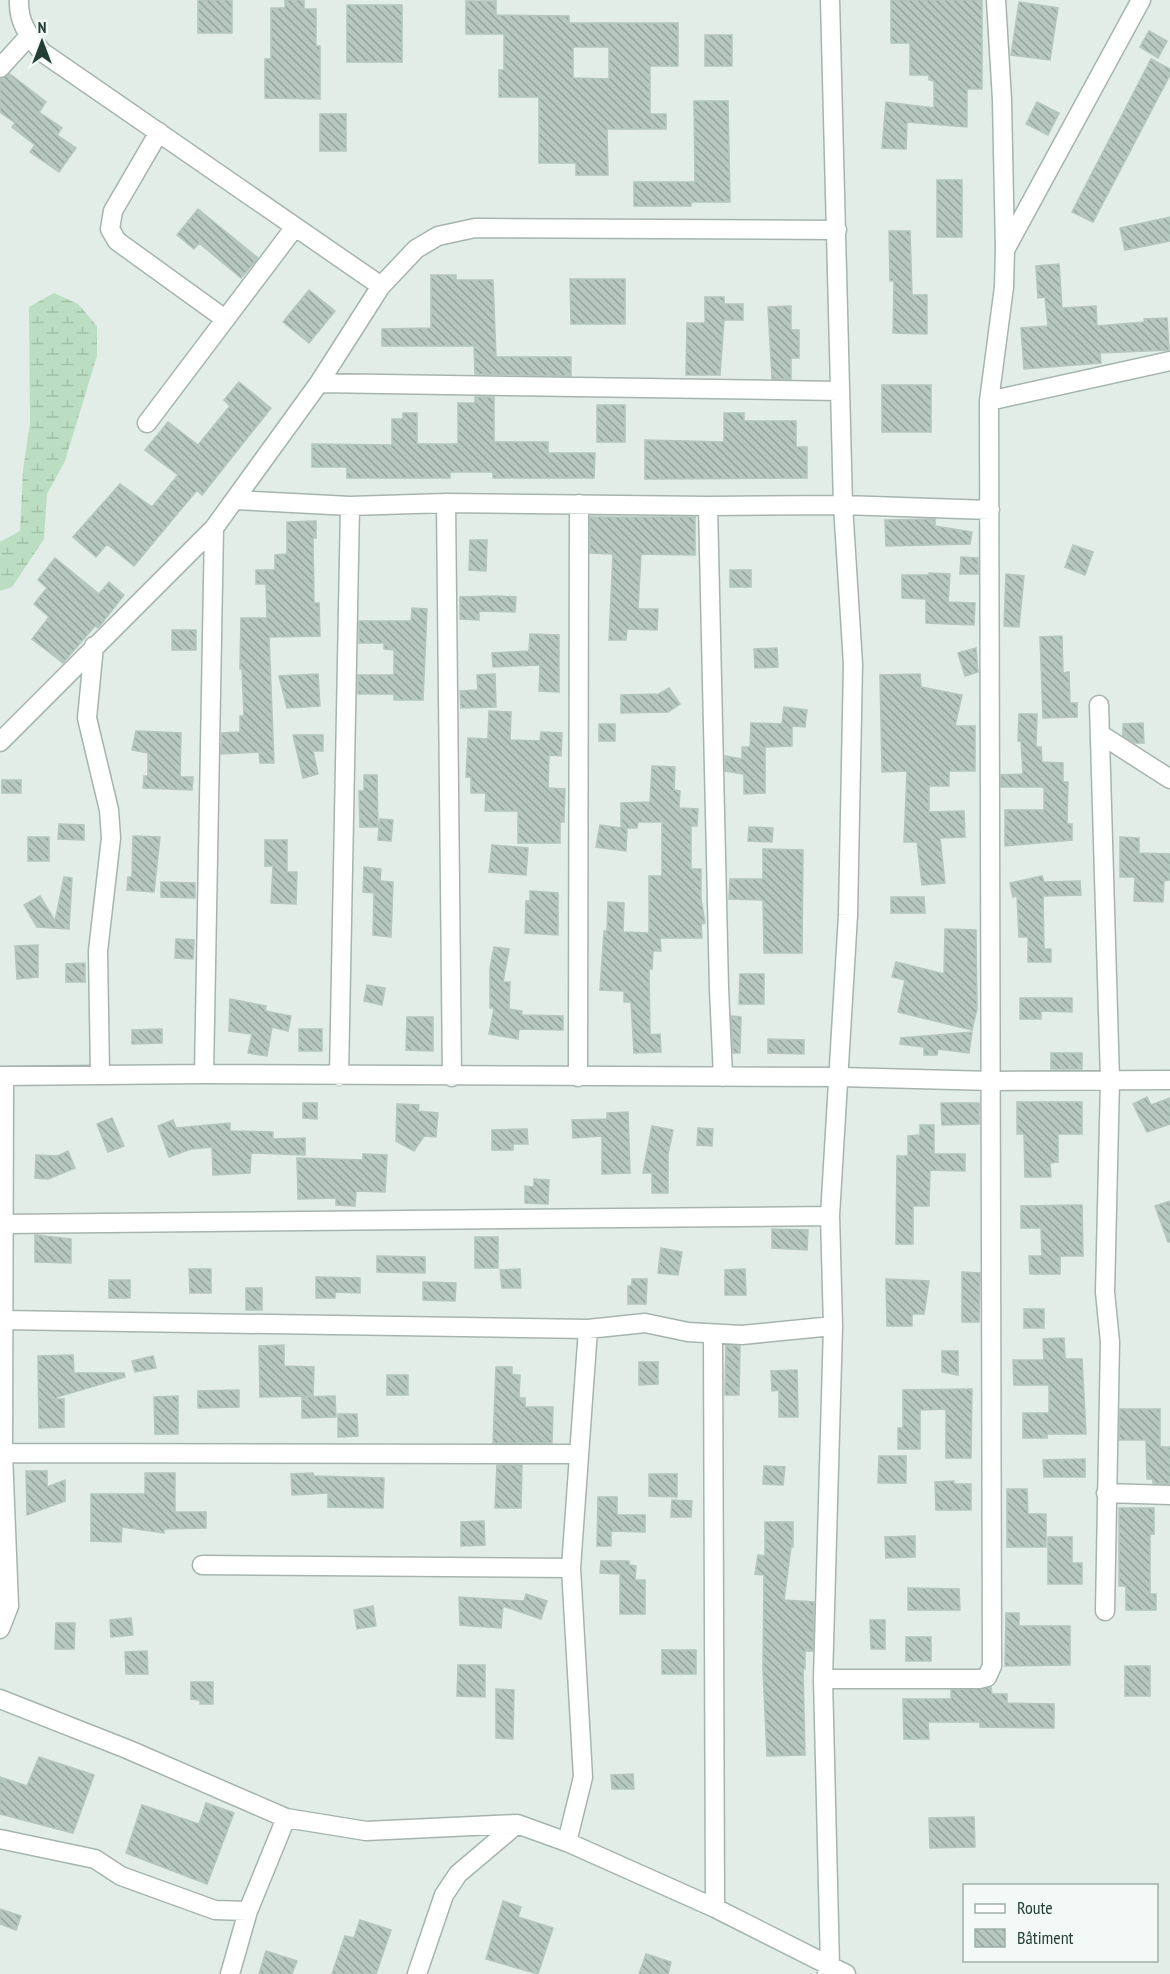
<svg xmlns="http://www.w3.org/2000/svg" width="1170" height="1974" viewBox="0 0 1170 1974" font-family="'PT Sans Narrow',sans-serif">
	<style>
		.wetland { fill: url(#wetland-marsh) }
		.building { fill: url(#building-back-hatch); stroke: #b4c6be; stroke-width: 1.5; fill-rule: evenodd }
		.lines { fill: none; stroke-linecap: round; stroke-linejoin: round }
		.minor-casing { stroke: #a5b5ae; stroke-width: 21 }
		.minor { stroke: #fff; stroke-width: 18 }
	</style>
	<defs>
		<pattern id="wetland-marsh" width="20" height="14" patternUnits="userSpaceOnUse" patternTransform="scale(1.5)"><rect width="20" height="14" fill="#bbdec2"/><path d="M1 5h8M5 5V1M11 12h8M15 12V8" fill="none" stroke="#a0c0a7"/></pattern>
		<pattern id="building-back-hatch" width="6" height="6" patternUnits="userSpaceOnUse" patternTransform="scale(1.5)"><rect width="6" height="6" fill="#b7c8c0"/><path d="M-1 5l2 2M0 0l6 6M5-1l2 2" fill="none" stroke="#94a49d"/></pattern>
	</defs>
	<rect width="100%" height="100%" fill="#e2ede7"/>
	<path class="wetland" d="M54 293 78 304 97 326V356L65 461 47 494 44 539 12 587 0 591V542L20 531 23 470 30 423 29 307Z"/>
	<path class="building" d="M198 0H232V33H198Z
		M285 0H304V9H316V46H320V99L265 98V59H271V8H285Z
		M891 0H982V89H967V127L907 122 906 149 882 148 886 102 934 108V81L929 80V75H910V43H891Z
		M466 1H496V15L569 16V23H678V66H650V114H666V129H607L608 175H576V163H539V97H499V70H504V34H466ZM573 47H609V79L573 78Z
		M1019 2 1058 8 1050 60 1011 55Z
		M347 5H402V62H347Z
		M1149 31 1167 41 1158 58 1140 47Z
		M705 35H732V66H705Z
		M1151 59 1170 69V75L1093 222 1072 212Z
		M10 74 46 102 39 112 62 128 57 135 76 148 59 172 30 152 35 145 12 127 15 123 0 112V79Z
		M694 101H728L730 202H691V206H634V182H695Z
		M1037 102 1059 113 1048 135 1026 124Z
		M320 114H346V151H320Z
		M937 180H962V237H937Z
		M198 209 258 258 241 278 199 243 194 249 177 235Z
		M1170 217V241L1125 250 1120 228Z
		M889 231H910L912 295H927V334L893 333 894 281H890Z
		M1059 264 1062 308 1096 306 1097 326 1145 322 1144 319 1167 318 1169 350 1100 353 1101 363 1024 369 1021 328 1048 326 1045 297 1038 298 1036 266Z
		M431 275H456V280H493L496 357H571V376L475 374 474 346H382V329L431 328Z
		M570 279H625V324H571Z
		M309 290 335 311 309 343 283 322Z
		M705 297H724V304H743V320H724L720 375H686L687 323H705Z
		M791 306V330H799V358H791V379H772L768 307Z
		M239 382 271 408 202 495 197 490 134 566 107 544 96 557 73 537 120 484 152 507 178 475 145 450 168 422 198 445 230 406 224 400Z
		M882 385H931V432H882Z
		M475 397H494V442H548V453H595L594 478H493V472H450V478H347V467H312V444L392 445V419H403V413H417V444H458V403H475Z
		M597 405H625V442H597Z
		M724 413H744V421H796V447H807V478L645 479V440L724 442Z
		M590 517H695V555L641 554 638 609H658L657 630 627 629 626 640H609L613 554 590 553Z
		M935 519V526L972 532 970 544 886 546 885 520Z
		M316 521V538H313L314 603H319L320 636 269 637 274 763H260L259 752 221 754 222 733 240 732V716H244L242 669H240L241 618H267L266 584H256V570H275V555L287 554V522Z
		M470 540H487L486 571 469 570Z
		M1073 545 1093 552 1085 575 1065 567Z
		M961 557 978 558V574H960Z
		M55 558 99 594 109 582 124 595 98 628 95 626 63 663 32 639 49 617 34 604 47 588 38 580Z
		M730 570H751V587H730Z
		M929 573 950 574 948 602 975 603 974 625 926 623V599L902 598V575H929Z
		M1006 574 1024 576 1019 627 1004 626Z
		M496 596 516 597 515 612 479 611V620L460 619V597Z
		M412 608 427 609 423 700H394V694H358V675H394V650L384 649V643H359V621H411Z
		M172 630H196V650H172Z
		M530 634 559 635V692L539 691 540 665 493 667 492 653 529 651Z
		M1062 636 1063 673 1069 672 1070 703H1077V717L1043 718 1040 637Z
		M777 648 778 667 755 668 754 649Z
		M976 648 978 672 965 676 958 653Z
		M318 674 320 706 287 708 279 676Z
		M495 674 496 707 461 708 460 691 478 690 477 675Z
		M920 674 921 687 962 695 955 726H975V771H949V786H929V812L964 811 965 837 940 838 945 883 922 885 917 842H904L907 771 882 772 880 675Z
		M669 688 680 704 668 712 621 713V695L659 694Z
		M784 707 807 710 805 727 792 726V746L765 747V793L744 794V774L725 771V756L742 759V747H750L751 723 782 724Z
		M489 711 511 712 510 740 540 741 541 732 562 733 561 756 549 755 548 788 565 789 564 822H560V843H518V811H485L486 793H471V777H466L468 738 488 739Z
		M1019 714H1037L1036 747H1041L1042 762 1063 763V782H1068L1067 824H1072V840L1005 846V810H1044V787H1001V775L1023 774 1021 741H1018Z
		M1143 723 1144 743H1135L1123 736V724Z
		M599 724H615V741H599Z
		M136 731 181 733 180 777H193L192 790 143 788 144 776H148V753L132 750Z
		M293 735H323V751H313L318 774 303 778Z
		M652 766 675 767 674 790 680 791 679 808 698 809 697 826H691V869H701V899L705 923 701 924 702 938H660L661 951H653L652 969H649L650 1035 660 1034 661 1052 634 1053 631 1002H624V991L600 990 604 931H607L608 902 624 903 623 932 649 933V876H662V822H638L637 828H623L627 829 626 851 596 847 600 825 621 828V803L650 802Z
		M364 775H377L378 827H360L359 791H364Z
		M2 780H21V793H2Z
		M380 819 393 820 391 841 378 840Z
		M59 824 84 825V840L58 839Z
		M749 827 773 828 772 842 748 841Z
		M133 836 160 837 154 892 127 890 128 877H132Z
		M28 837H49V861H28Z
		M1120 837 1139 838V853L1170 854V880L1164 881 1163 902 1134 901 1135 877H1120Z
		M265 840H287V872H297L296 904 271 903 273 866H265Z
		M492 845 528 848 526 875 489 872Z
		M763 849 803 850 802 953H764L763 900 729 899 730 879H763Z
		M364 867 381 869 380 881 393 882 391 937 373 935 374 893 363 892Z
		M1042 876 1044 882 1080 881 1081 895 1043 896 1044 949H1051V962H1028V937H1019L1017 896 1013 897 1010 883Z
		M64 877 72 878 69 929 37 927 24 905 40 896 55 921Z
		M161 882 195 883V898L161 897Z
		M530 891 558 893V935L525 933 526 901H530Z
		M891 897H924L925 913H891Z
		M945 929 976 930 977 1009 972 1030 898 1012 905 980 892 977 896 962 944 974Z
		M176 939 194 940 193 959 175 958Z
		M38 945V977L17 979 15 946Z
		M494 947 509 949 503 982H510L509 1009 522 1011 521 1015 563 1016V1030L519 1029 518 1039 489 1034 494 1008H490V968Z
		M85 963V982H66V964Z
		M740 974H764V1004H739Z
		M367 985 385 988 382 1005 364 1001Z
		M1020 998H1072V1012L1041 1011V1019H1020Z
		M230 999 266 1006 265 1011 291 1016 288 1031 272 1027 267 1056 248 1053 252 1034 229 1031Z
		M731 1016 741 1017 740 1053H733Z
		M407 1017H433V1051L406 1050Z
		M162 1029V1043L132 1044V1030Z
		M299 1029H322V1051H299Z
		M972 1032 969 1053 938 1049 937 1055H924V1047L900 1044 901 1038Z
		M768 1039 804 1040V1054L768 1053Z
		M1051 1053H1082V1069H1051Z
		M1147 1097 1151 1105 1170 1098V1124L1147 1132 1133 1104Z
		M1017 1102H1082V1134H1058V1162L1050 1163 1051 1177H1025L1024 1134H1017Z
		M303 1103H317V1119L303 1118Z
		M941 1103H979V1124L942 1125Z
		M397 1104 419 1105 418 1111 438 1113 436 1137 424 1136 414 1151 396 1141Z
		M628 1112 630 1173 602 1174V1136L573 1138 572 1120 607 1119V1113Z
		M112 1118 124 1146 108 1152 97 1124Z
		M173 1120 176 1128 230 1123V1131L273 1132V1139L305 1138V1155L251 1153 250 1173 213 1175 212 1147 191 1149 169 1157 158 1126Z
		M920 1125H934V1154H965V1171L930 1170 929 1206H913V1244H896L897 1156H908V1136L920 1135Z
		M652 1126 673 1130 668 1154V1193H652V1173H643Z
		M698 1128 713 1129 712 1146 697 1145Z
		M527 1129 528 1144H513V1150H492V1130Z
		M68 1151 75 1168 48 1179 35 1178 36 1155 58 1156Z
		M363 1154 387 1155 385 1192 356 1191 355 1206 336 1205V1198L298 1199 297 1158 363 1160Z
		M534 1179 549 1180 548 1204 525 1203V1186L534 1187Z
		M1170 1201V1242H1168L1155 1206Z
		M1082 1205 1083 1256H1060V1274H1030L1029 1256H1042L1041 1228H1021V1206Z
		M772 1229 808 1230 807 1250 772 1248Z
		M35 1235 71 1239V1263L35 1262Z
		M475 1237H498V1268H475Z
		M661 1248 682 1252 678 1275 658 1273Z
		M377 1256 425 1257V1273L377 1272Z
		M189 1269H211V1293H190Z
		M520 1269 521 1288H502L500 1270Z
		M745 1269 746 1295H725V1270Z
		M962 1272 980 1273 979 1322H962Z
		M316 1277 360 1278V1293L335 1292V1298H316Z
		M632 1279H647L646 1304H628V1286H632Z
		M886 1279 929 1281 924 1314H912V1326H887Z
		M109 1280H130V1298H109Z
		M423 1282 456 1283 455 1301 423 1300Z
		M246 1288H262V1310H246Z
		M1024 1309H1044V1328H1024Z
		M1064 1338 1065 1359H1082L1086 1434H1047V1438H1023V1413H1049V1385H1014L1013 1360H1044L1043 1339Z
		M284 1345V1366L314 1367 313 1396 260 1397 259 1346Z
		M726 1345 740 1346 739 1395H725Z
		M942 1351H958V1375L942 1372Z
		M73 1355 74 1373H124L125 1377 57 1397V1399H64V1427L39 1428 38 1356Z
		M153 1356 156 1368 135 1372 132 1361Z
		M639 1362H658V1384L639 1385Z
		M496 1367H512V1375H520L519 1398H525V1407H553L552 1443H493Z
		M797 1370 798 1417H779V1390L772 1391 771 1371Z
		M387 1375H408V1395H387Z
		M972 1389 971 1458H946V1409L920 1410V1449H898V1428H903V1390Z
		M239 1390V1407L198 1408V1391Z
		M178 1396V1434H155L154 1397Z
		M335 1396 336 1417 302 1418V1397Z
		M1120 1409H1160V1447H1170V1484L1153 1483V1479H1147L1146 1440H1119Z
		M338 1414H357L358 1436 338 1437Z
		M879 1456H906V1483H878Z
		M1085 1459V1477H1044L1043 1460Z
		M497 1465H522L521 1508H495Z
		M764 1466 785 1467 783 1485 763 1484Z
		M26 1471H47V1487L65 1480V1501L27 1515Z
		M145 1473H175V1512H206V1528L164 1529V1533L122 1527 121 1542 91 1541V1494H145Z
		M313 1473 314 1476 384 1478 383 1508 328 1507V1493L292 1495 291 1474Z
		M649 1474H677V1497L649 1496Z
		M954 1481V1484H971V1510H936L935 1482Z
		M1007 1489H1027L1028 1514H1046V1547H1007Z
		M598 1497H617V1515H645V1532L611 1531V1546H597Z
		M672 1500 692 1501 691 1517H671Z
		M1119 1508H1154V1534H1150V1594H1156V1610H1126V1586H1119Z
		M484 1521 485 1545 461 1546V1522Z
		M765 1522H793V1547H791L784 1600 814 1602 813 1651H805V1669H803L805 1755 767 1756 763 1670 764 1575 755 1574 758 1555 765 1556Z
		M915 1536V1557L886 1558 885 1537Z
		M1048 1537H1072V1563H1082V1584H1048Z
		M601 1561H629V1565L636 1566 635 1580H645V1614H620V1574L600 1573Z
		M908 1588 959 1589 960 1610H908Z
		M526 1594 547 1601 541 1619 503 1606 501 1628 460 1625 459 1597 524 1601Z
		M373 1606 376 1626 357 1629 354 1610Z
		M1006 1613H1019V1626H1070V1665L1005 1666Z
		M131 1618 133 1635 111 1637 110 1620Z
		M870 1620H885V1649H871Z
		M56 1623H75L74 1649H55Z
		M906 1637H931V1661H906Z
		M662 1650H696V1674H662Z
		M147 1651 148 1674H126L125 1652Z
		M458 1665H485V1697L457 1696Z
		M1125 1666H1150V1696H1125Z
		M191 1682H213V1704H200V1700L191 1699Z
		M991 1687 992 1694H1007V1703L1054 1704V1728L980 1727V1722H928L929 1739H904L903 1699H951V1690Z
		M496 1689 514 1690 513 1739 496 1738Z
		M39 1757 94 1775 73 1833 0 1814V1777L27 1786Z
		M633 1774 634 1789H612L611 1775Z
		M206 1803 234 1813 207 1884 126 1853 142 1805 199 1824Z
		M974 1817 975 1847 930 1848 929 1818Z
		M503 1901 521 1907 518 1917 553 1928 538 1974 486 1959Z
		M0 1909 21 1916 16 1930 0 1924Z
		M360 1920 391 1930 376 1974H332L345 1936 354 1938Z
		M266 1951 297 1961 292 1974H259Z
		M646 1954 671 1962 668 1974H639Z"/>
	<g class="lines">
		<defs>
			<path id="minor" d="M19 0C18 22 28 35 42 52L381 286
				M996 0 1002 100 1005 250
				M0 68 29 36
				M159 132 113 211 110 229 117 241 225 319
				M319 383 840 391
				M989 401 1170 361
				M147 423 295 227
				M235 500 350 506 446 503 708 506 843 505 990 510
				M446 503 452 1077
				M708 506 719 989 723 1077
				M94 646 87 718 109 810 111 838 98 951 100 1074
				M1099 705 1110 1080 1105 1292 1110 1342 1105 1611
				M1100 734 1170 779
				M0 742 214 528 319 383 381 286 416 249 438 236 475 228 837 230
				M204 1074 214 528
				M0 1076 204 1074 840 1077 992 1081 1170 1080
				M339 1076 350 506
				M578 1077 579 504
				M4 1224 830 1216
				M3 1320 588 1329 645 1323 688 1332 742 1335 833 1326
				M713 1335 715 1908
				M3 1453 579 1454
				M1106 1493 1170 1495
				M202 1565 571 1568
				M0 1629 9 1606 3 1453 4 1076
				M823 1679H979L987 1677 992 1666 989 401 1004 287 1005 250 1141 0
				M0 1699 127 1749 286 1818 366 1831 517 1824 567 1842 715 1908 846 1974
				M0 1839 95 1859 121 1876 215 1910 248 1911
				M567 1842 583 1777 571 1568 588 1329
				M230 1974 248 1911 286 1818
				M417 1974 444 1895 458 1874 517 1824
				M827 1974 830 1966 823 1679 833 1326 830 1216 848 915 853 664 843 505 830 0"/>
		</defs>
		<use href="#minor" class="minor-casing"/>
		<use href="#minor" class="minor"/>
	</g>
	<rect x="963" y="1884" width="195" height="78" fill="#f3f9f6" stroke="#9faea9" stroke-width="1.5"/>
	<rect x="975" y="1904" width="30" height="9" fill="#ffffff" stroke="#9faea9" stroke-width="1.5"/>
	<text x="1017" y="1914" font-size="18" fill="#223e35">Route</text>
	<rect x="975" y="1929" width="30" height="18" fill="url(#building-back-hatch)" stroke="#9faea9" stroke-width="1.5"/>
	<text x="1017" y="1944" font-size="18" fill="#223e35">Bâtiment</text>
	<g transform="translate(42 42)" stroke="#f3f9f6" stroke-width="4.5" paint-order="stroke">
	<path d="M0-4.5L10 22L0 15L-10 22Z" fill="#223e35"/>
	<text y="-9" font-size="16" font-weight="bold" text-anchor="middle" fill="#223e35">N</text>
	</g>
</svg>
